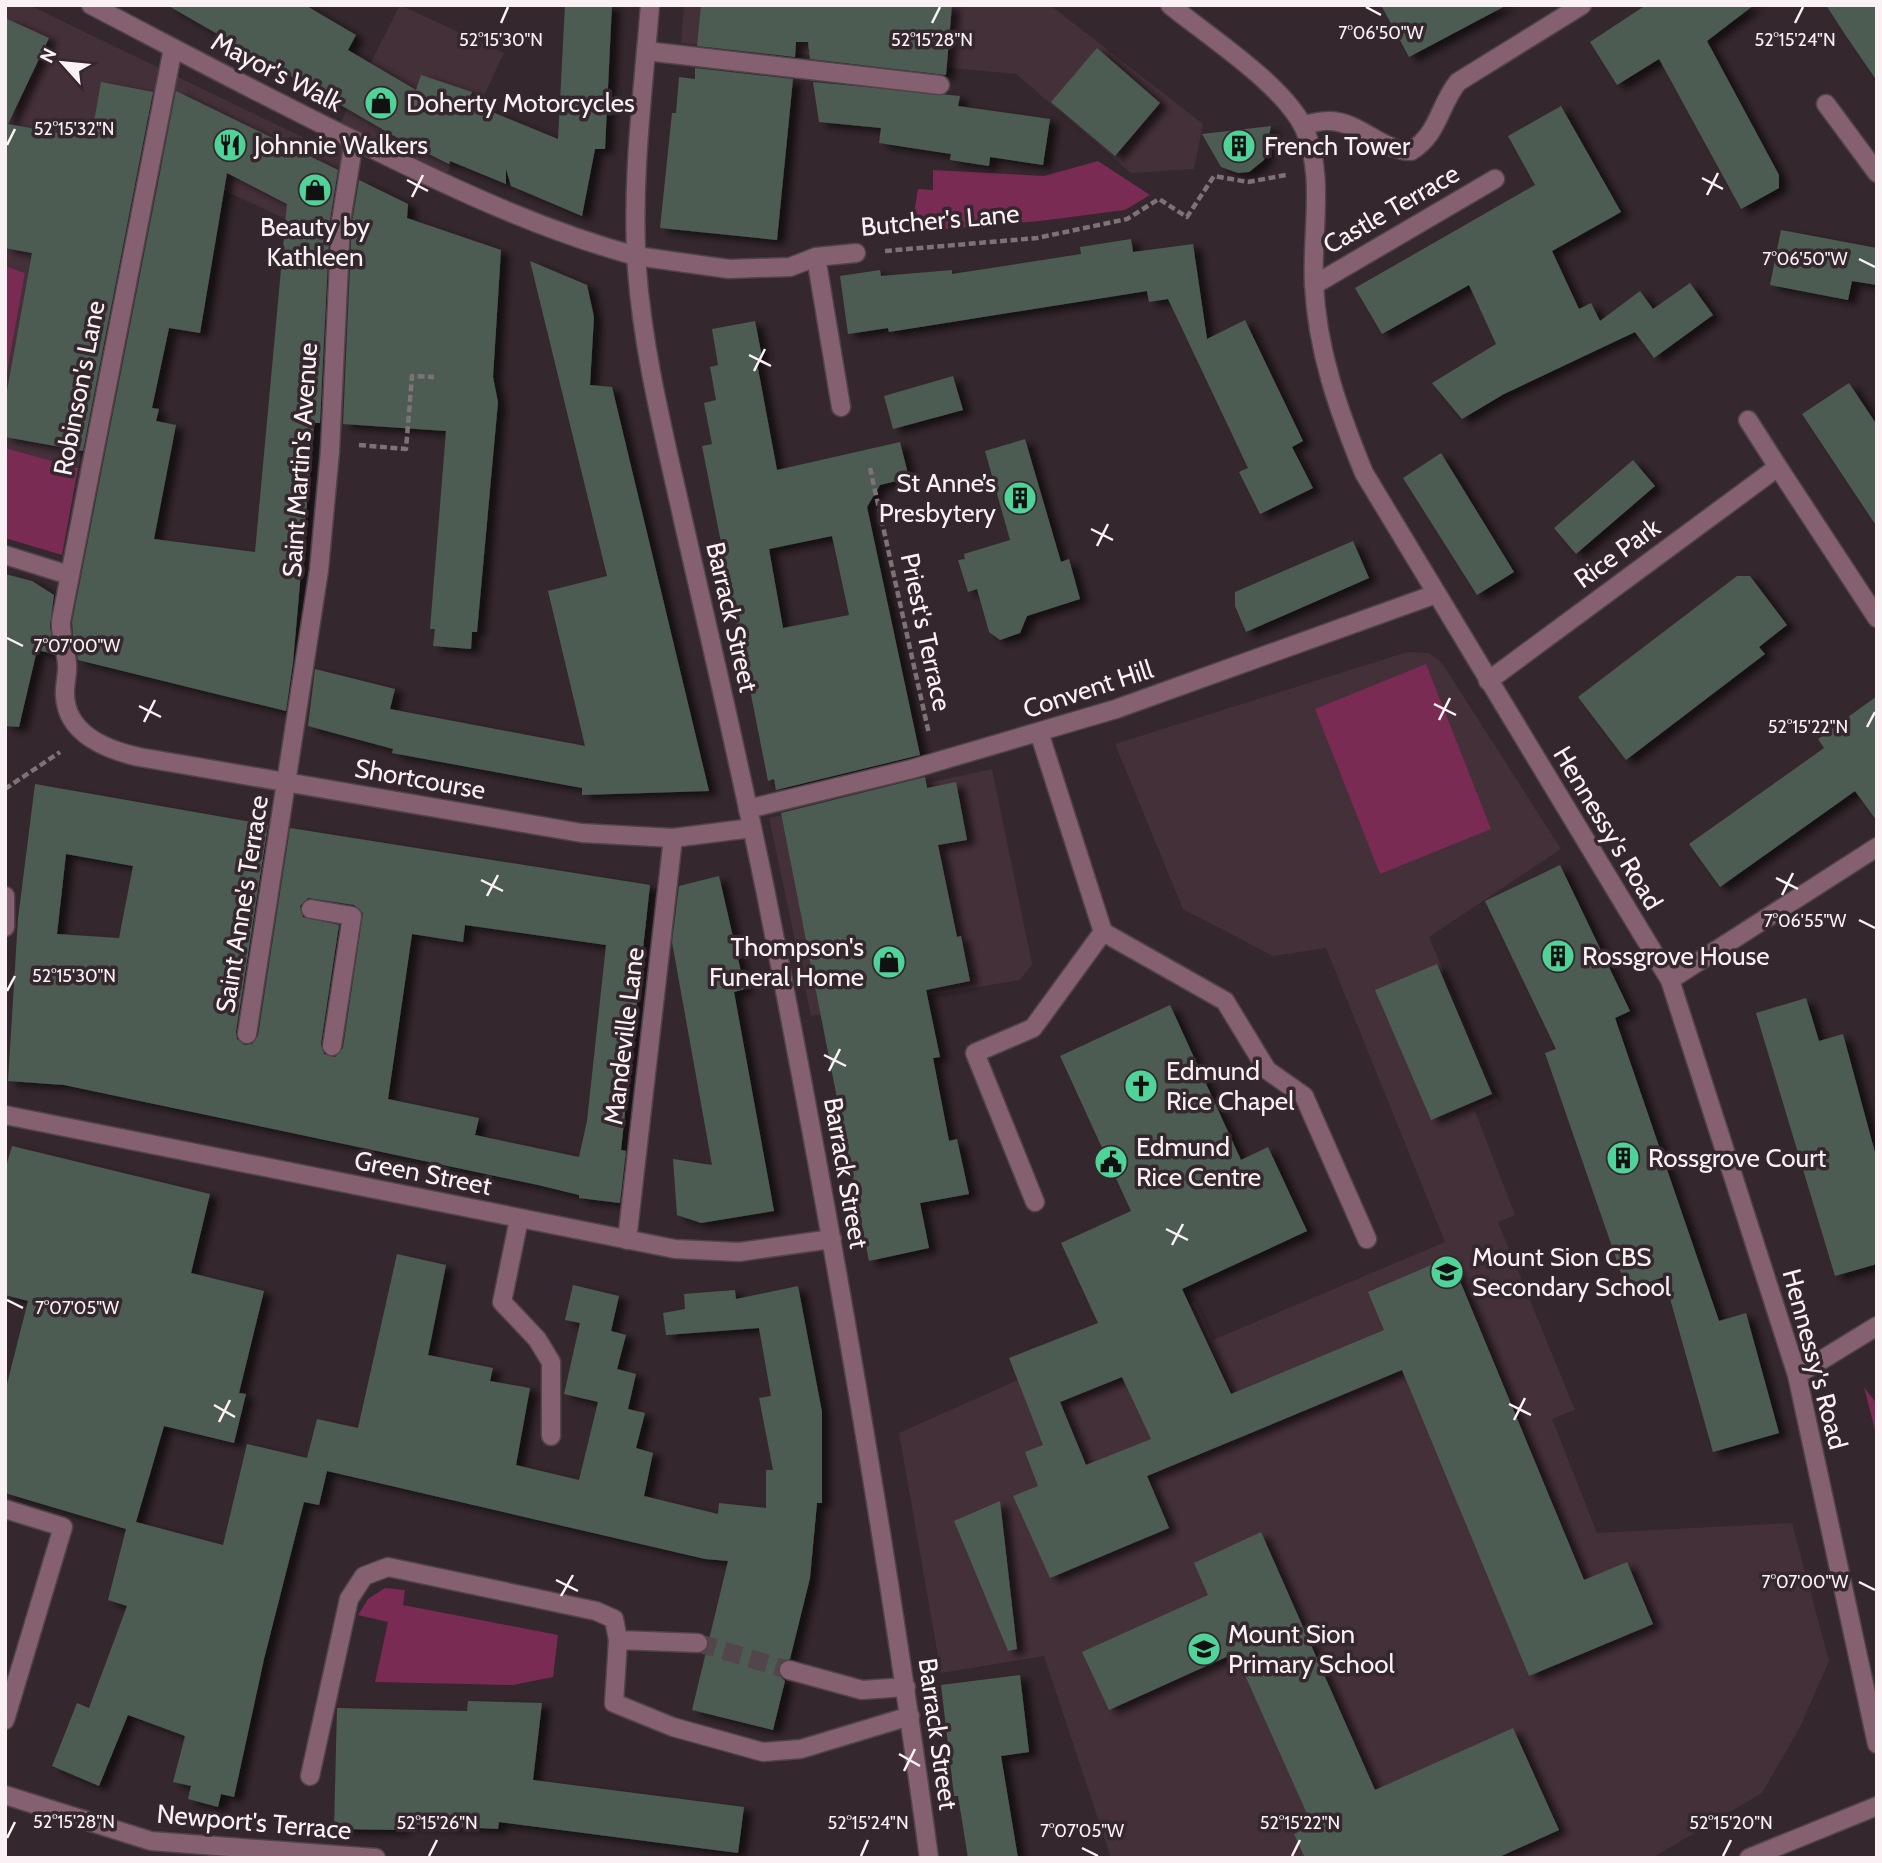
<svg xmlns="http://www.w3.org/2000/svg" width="1882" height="1863" viewBox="0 0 1882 1863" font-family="Cabin,sans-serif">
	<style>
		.built { fill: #443039 }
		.green { fill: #792b53 }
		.building { fill: #4d5b53; fill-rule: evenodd; filter: url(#shadow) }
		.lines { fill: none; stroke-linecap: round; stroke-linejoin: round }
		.minor-tunnel { stroke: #52454b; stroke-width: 18; stroke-dasharray: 18 9; stroke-linecap: butt }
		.service-casing { stroke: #504349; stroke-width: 21 }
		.pedestrian-casing { stroke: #504349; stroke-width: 21 }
		.minor-casing { stroke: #504349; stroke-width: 21 }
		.tertiary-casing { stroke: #504349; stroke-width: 21 }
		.path { stroke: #7d7277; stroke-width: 4.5; stroke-dasharray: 7 3.5; stroke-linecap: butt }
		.service { stroke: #856070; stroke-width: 18 }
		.pedestrian { stroke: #856070; stroke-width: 18 }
		.minor { stroke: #856070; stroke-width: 18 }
		.tertiary { stroke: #856070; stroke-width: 18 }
		.ticks { fill: none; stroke: #faf1f5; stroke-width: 2.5 }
		.labels { text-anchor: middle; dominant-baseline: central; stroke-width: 7; stroke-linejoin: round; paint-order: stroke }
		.street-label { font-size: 26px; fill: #faf1f5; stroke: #34272d }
		.poi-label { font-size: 26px; fill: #faf1f5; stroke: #34272d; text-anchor: start }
		.ticks-label { font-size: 18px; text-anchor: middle; fill: #faf1f5; stroke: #34272d; stroke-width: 7; stroke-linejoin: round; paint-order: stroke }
	</style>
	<defs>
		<filter id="shadow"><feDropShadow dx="8" dy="4.5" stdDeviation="3.5" flood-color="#0009"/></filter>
	</defs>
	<rect width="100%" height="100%" fill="#34272d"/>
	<path class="built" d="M5 5H29L327 149 400 5 504 53 446 175 364 134 321 236 146 153 112 324 106 323 78 468 5 448V384L25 273 5 266Z
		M684 5H1050L1203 124 1194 169 1131 173 1016 74 681 43Z
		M1407 652 1429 653 1442 663 1561 849 1429 937 1498 1102 1475 1111 1515 1215 1498 1222 1575 1410 1552 1419 1597 1533 1792 1523 1829 1661 1800 1727 1762 1793 1652 1858H1111L1044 1656 941 1673 899 1433 1195 1301 1213 1340 1445 1242 1326 948 1273 956 1183 909 1115 744Z
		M992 769 1032 964 1020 980 811 1016 769 818Z"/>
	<path class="green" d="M1098 161 1150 195 1125 210 1040 221 911 232 918 189 933 190V170L1044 176Z
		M5 266 25 273 5 384Z
		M5 448 78 468 62 555 5 538Z
		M1426 664 1491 829 1380 874 1315 709Z
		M1864 1387 1877 1404V1438Z
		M385 1588 405 1590 403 1605 558 1635 553 1677 513 1685 375 1682 388 1622 358 1615 368 1599Z"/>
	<path class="building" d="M167 5H305L356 35 348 50 416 90 421 75 472 92 468 102 558 139 565 5H612L605 149H595L582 216 511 186 506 169V184L450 161 449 164 403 141Z
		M701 5H952L946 75 810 59 808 42H796L795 57 697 46Z
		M1381 5H1507L1409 57Z
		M1646 5H1754L1707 41 1779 175V188L1741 209 1659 59 1617 85 1590 42Z
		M1826 5H1877V81L1844 33Z
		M5 18 49 38 8 124 91 139 101 82 153 92 83 451 5 437V402L32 253 5 248Z
		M1097 48 1160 103 1115 156 1051 102Z
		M695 68 793 79 777 240 660 228 672 113H676L679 77 695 79Z
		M813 82 960 96 958 106 1050 119 1043 165 990 157 989 166 950 160 951 154 879 143 881 128 819 122Z
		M176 91 338 170 330 220 320 423H314L293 663 286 711 78 660 73 635 72 622ZM227 173 287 204 255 552 154 539 176 425 156 421 159 409 152 408 169 328 200 333Z
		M1561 106 1621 212 1552 251 1579 309 1591 303 1600 321 1640 291 1653 309 1690 283 1713 315 1654 358 1635 332 1504 394 1462 419 1432 383 1496 344 1469 285 1382 334 1355 288 1535 185 1508 136Z
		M1271 126 1264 160 1249 172 1238 173 1221 167 1202 134Z
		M359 180 408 204 407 218 501 250 493 377 498 402 477 632H472L471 649 433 646 435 629H430L446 431 343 424 352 222Z
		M1781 230 1877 248V285L1852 281 1848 300 1770 285Z
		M1131 239 1133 252 1193 244 1207 339 1245 320 1303 441 1292 447 1313 488 1260 514 1239 472 1248 468 1168 299 1149 302 1147 291 889 332 888 328 848 334 840 276 880 270 881 276 952 270V274L1081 254 1080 247Z
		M530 261 587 285 594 317 590 385 612 387 709 791 582 795V788L392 753 393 749 308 726 315 669 395 689 390 709 585 746 548 591 607 576Z
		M755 321 762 357 756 358 777 470 900 442 909 478 880 485 867 507 920 755 776 790 774 779 768 781 702 446 712 444 704 403 716 400 710 367 718 365 712 329ZM832 536 849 615 783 628 769 549Z
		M953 376 963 410 893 429 884 396Z
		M1849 383 1877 425V527L1802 414Z
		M1025 439 1061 562 1069 559 1080 599 1027 616 1020 633 1000 640 989 632 977 589 968 592 958 560 965 559 964 554 1010 540 985 451Z
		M1441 453 1514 572 1477 595 1403 478Z
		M1633 460 1655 486 1576 554 1554 528Z
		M1353 541 1369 578 1246 632 1235 606V592Z
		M5 574 32 581 54 595 50 626 54 654 37 650 19 727 5 726Z
		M1737 576H1750L1787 625 1759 647 1765 654 1626 760 1578 697Z
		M1877 696V821L1855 791 1720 887 1689 844 1824 748 1818 739Z
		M925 777 927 788 956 782 967 840 938 845 957 937 961 936 970 981 926 990 940 1057 933 1058 949 1141 957 1139 969 1194 920 1203 929 1248 869 1261 781 813Z
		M35 784 268 825 236 1032 237 1039 245 1045 252 1044 258 1036 290 828 650 885 621 1150 626 1151 620 1203 579 1198V1195L538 1185 64 1085 8 1081 18 919ZM66 854 133 866 119 938 57 934ZM308 898 354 905 363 913 343 1048 335 1057 324 1054 321 1044 339 925 303 917 300 906ZM465 925 606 945 587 1121 579 1157 475 1135 479 1118 388 1099 412 934 463 942Z
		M1560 865 1630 1011 1615 1018 1719 1321 1746 1313 1779 1433 1713 1452 1664 1277 1627 1290 1545 1053 1556 1049 1485 901Z
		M719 876 745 989 734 992 774 1211 701 1223 677 1215 673 1159 712 1165 672 942 679 886Z
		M1437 964 1492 1094 1431 1120 1375 990Z
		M1806 998 1819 1041 1843 1034 1877 1160V1264L1835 1276 1756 1013Z
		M1170 1005 1241 1160 1268 1147 1307 1231 1182 1289 1231 1394 1384 1330 1368 1292 1450 1257 1584 1580 1627 1562 1653 1624 1529 1676 1402 1370 1147 1476 1169 1528 1050 1578 1013 1496 1038 1486 1025 1452 1043 1445 1009 1358 1098 1323 1061 1243 1131 1211 1060 1056ZM1122 1377 1151 1439 1086 1465 1060 1402Z
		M12 1146 210 1194 191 1273 264 1291 239 1393 246 1394 234 1443 164 1426 136 1522 223 1545 247 1444 307 1458 317 1419 358 1428 397 1254 446 1265 428 1355 493 1368 490 1381 530 1388 516 1465 579 1480 598 1402 645 1413 636 1448 653 1453 644 1496 718 1514 719 1503 766 1508V1470H773L759 1398 771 1396 759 1328 666 1335 663 1313 685 1309 684 1294 735 1290 736 1299 798 1286 822 1412V1503H817L810 1578 790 1659 782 1662 778 1668V1674L785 1681 773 1730 692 1710 728 1561 705 1559 327 1471 319 1505 304 1502 264 1659 234 1797 221 1794 218 1807 188 1799 191 1786 173 1782 185 1736 128 1715 99 1786 52 1766 77 1703 89 1708 127 1606 108 1600 126 1529 5 1493V1392L28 1301 5 1295V1170Z
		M573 1285 619 1296 611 1331 626 1335 617 1369 636 1374 628 1409 564 1394 580 1323 565 1320Z
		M1000 1501 1017 1649 1008 1651 954 1521Z
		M1261 1532 1375 1790 1513 1728 1559 1830 1497 1858H1305L1294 1834 1312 1825 1235 1653 1109 1710 1082 1652 1208 1595 1194 1563Z
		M1020 1675 1029 1752 1001 1756 1018 1858H968L958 1796H954L941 1685Z
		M468 1701 542 1703 533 1780 744 1807 738 1853 499 1822 498 1829 402 1824V1830L334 1829 337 1708 467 1711Z"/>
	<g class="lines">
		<path class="minor-tunnel" d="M698 1643 789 1670"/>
		<defs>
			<path id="service" d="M646 51 940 85
				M816 257 841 407
				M5 555 69 575
				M1039 732 1103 932 1225 1001 1267 1070 1304 1096 1367 1239
				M311 909 352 916 332 1046
				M1035 1202 975 1053 1033 1028 1103 932"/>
			<path id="pedestrian" d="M330 451 341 221 354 140"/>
			<path id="minor" d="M173 48 61 621C60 636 66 649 67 664 68 675 64 685 65 696 67 734 107 750 139 757L582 833 673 838 752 828
				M1826 104 1877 173
				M636 256 729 269 790 267 816 257 856 253
				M1314 285 1495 179
				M1748 420 1778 467
				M1488 681 1778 467 1877 618
				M748 809 912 769 1116 709 1436 594
				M5 896V927
				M1670 980 1877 847
				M247 1034 319 570 330 451
				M519 1219 502 1302 537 1339 551 1362V1436
				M627 1240 673 838
				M1797 1375 1877 1326
				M5 1509 63 1527 5 1720
				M618 1640 698 1643
				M789 1670 862 1690 906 1687
				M310 1776 349 1599 364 1576 388 1567 596 1611 614 1619 618 1640 614 1703 673 1727 763 1752 801 1749 910 1716"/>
			<path id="tertiary" d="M91 5C189 56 286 108 385 155 467 195 548 232 636 256
				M650 5C643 93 631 181 637 269 643 353 665 438 683 520 711 643 740 766 765 889 829 1211 885 1533 929 1858
				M1170 5C1208 36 1281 83 1303 126 1326 173 1311 233 1314 284 1317 351 1339 412 1364 473L1670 980 1797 1375 1877 1744
				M1303 125C1311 124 1321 120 1330 121 1360 122 1381 151 1411 151 1439 134 1439 105 1458 82L1582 5
				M5 1115 675 1249 739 1252 832 1239
				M5 1795 151 1841 376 1858
				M1749 1858 1877 1806"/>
		</defs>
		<use href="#service" class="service-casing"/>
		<use href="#pedestrian" class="pedestrian-casing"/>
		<use href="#minor" class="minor-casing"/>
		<use href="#tertiary" class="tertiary-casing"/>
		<path class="path" d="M885 251 1037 238 1127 219 1159 199 1187 217 1214 176 1248 182 1286 175
			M359 445 406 449 412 376 434 377
			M870 468 929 734
			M5 789 60 752"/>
		<use href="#service" class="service"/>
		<use href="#pedestrian" class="pedestrian"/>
		<use href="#minor" class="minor"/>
		<use href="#tertiary" class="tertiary"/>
	</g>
	<path class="ticks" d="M1366 7 1381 15M501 23 508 7M932 23 940 7M1795 23 1803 7M7 145 15 129M1702 178 1723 189M407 180 428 191M1707 195 1718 173M412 197 423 175M1859 259 1875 267M749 355 771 366M754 371 765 349M1091 529 1113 540M1097 546 1108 524M7 638 23 646M1434 704 1456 715M139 706 161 717M1439 720 1450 698M144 722 155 700M1867 727 1875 712M1776 878 1798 889M481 880 503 891M1782 895 1793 873M487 896 498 875M1859 920 1875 928M7 991 15 976M824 1055 846 1066M829 1071 840 1049M1166 1229 1188 1240M1172 1245 1183 1224M7 1300 23 1308M1509 1404 1531 1415M214 1405 235 1417M1514 1420 1525 1398M219 1422 230 1400M556 1580 578 1591M1859 1582 1875 1590M561 1596 573 1575M899 1754 920 1766M904 1771 915 1749M7 1838 15 1822M1082 1848 1098 1856M429 1856 437 1840M861 1856 868 1840M1292 1856 1300 1840M1723 1856 1731 1840"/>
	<defs>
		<symbol id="shop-disc" viewBox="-11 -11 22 22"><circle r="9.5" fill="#4fd398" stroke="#34272d"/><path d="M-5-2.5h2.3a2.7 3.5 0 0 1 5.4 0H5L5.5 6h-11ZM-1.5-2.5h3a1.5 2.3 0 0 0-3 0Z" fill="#111"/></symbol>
		<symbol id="restaurant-disc" viewBox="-11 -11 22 22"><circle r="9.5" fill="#4fd398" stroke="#34272d"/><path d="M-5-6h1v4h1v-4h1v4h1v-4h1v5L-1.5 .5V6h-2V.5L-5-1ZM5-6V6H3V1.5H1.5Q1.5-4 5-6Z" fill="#111"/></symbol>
		<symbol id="building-disc" viewBox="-11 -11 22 22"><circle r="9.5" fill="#4fd398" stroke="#34272d"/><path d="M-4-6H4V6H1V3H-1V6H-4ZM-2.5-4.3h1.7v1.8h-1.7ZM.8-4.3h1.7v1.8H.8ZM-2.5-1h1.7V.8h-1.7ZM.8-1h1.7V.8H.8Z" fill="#111"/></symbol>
		<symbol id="church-disc" viewBox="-11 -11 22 22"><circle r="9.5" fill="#4fd398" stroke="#34272d"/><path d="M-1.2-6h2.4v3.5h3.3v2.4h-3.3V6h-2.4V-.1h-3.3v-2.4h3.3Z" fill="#111"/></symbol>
		<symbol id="civic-disc" viewBox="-11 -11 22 22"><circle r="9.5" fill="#4fd398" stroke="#34272d"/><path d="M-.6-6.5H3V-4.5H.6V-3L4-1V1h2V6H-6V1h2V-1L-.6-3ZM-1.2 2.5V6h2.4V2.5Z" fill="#111"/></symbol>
		<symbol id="school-disc" viewBox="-11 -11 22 22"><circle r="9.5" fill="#4fd398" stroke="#34272d"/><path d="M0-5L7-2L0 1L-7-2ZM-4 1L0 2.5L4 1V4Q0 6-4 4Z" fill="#111"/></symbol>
	</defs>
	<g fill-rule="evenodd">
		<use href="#shop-disc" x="362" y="84" width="38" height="38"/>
		<use href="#restaurant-disc" x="211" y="126" width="38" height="38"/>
		<use href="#building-disc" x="1220" y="127" width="38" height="38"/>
		<use href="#shop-disc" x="296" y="171" width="38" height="38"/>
		<use href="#building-disc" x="1001" y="479" width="38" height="38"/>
		<use href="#building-disc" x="1539" y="937" width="38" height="38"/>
		<use href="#shop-disc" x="870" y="943" width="38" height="38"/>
		<use href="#church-disc" x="1122" y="1067" width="38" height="38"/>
		<use href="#building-disc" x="1604" y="1139" width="38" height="38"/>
		<use href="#civic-disc" x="1092" y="1143" width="38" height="38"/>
		<use href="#school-disc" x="1428" y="1253" width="38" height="38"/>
		<use href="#school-disc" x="1185" y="1630" width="38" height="38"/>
	</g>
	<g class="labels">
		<g class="street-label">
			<text transform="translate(277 72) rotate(27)">Mayor's Walk</text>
			<text transform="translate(1391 209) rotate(-30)">Castle Terrace</text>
			<text transform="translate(940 220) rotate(-5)">Butcher's Lane</text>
			<text transform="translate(79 388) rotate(-79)">Robinson's Lane</text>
			<text transform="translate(300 460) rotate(-86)">Saint Martin's Avenue</text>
			<text transform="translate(1617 553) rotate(-36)">Rice Park</text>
			<text transform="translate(732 617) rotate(77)">Barrack Street</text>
			<text transform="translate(926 632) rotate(78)">Priest's Terrace</text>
			<text transform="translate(1088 689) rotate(-18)">Convent Hill</text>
			<text transform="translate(420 779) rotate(10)">Shortcourse</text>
			<text transform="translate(1608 828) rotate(59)">Hennessy's Road</text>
			<text transform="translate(242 904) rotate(-81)">Saint Anne's Terrace</text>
			<text transform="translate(624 1036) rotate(-83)">Mandeville Lane</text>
			<text transform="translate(423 1173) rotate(11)">Green Street</text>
			<text transform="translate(846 1173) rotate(80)">Barrack Street</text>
			<text transform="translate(1815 1359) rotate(75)">Hennessy's Road</text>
			<text transform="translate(938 1734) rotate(82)">Barrack Street</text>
			<text transform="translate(254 1822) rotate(5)">Newport's Terrace</text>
		</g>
		<g class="poi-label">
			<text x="406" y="103">Doherty Motorcycles</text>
			<text x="254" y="145">Johnnie Walkers</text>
			<text x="1264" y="146">French Tower</text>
			<text x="315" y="227" text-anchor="middle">Beauty by<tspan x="315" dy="30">Kathleen</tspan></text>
			<text x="996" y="483" text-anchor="end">St Anne’s<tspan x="996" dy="30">Presbytery</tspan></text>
			<text x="864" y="947" text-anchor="end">Thompson's<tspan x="864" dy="30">Funeral Home</tspan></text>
			<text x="1582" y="956">Rossgrove House</text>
			<text x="1166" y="1071">Edmund<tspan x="1166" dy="30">Rice Chapel</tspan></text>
			<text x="1136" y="1147">Edmund<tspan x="1136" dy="30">Rice Centre</tspan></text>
			<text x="1648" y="1158">Rossgrove Court</text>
			<text x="1472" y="1257">Mount Sion CBS<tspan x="1472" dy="30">Secondary School</tspan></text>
			<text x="1228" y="1634">Mount Sion<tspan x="1228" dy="30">Primary School</tspan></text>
		</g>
	</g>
	<g class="ticks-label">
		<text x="1381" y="39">7°06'50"W</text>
		<text x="501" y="46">52°15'30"N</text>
		<text x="932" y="46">52°15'28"N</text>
		<text x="1795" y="46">52°15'24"N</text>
		<text x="74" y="135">52°15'32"N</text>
		<text x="1805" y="265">7°06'50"W</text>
		<text x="77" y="652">7°07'00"W</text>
		<text x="1808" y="733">52°15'22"N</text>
		<text x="1805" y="927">7°06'55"W</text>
		<text x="74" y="982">52°15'30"N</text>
		<text x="77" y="1314">7°07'05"W</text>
		<text x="1805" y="1588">7°07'00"W</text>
		<text x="74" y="1828">52°15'28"N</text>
		<text x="437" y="1829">52°15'26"N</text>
		<text x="868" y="1829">52°15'24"N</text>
		<text x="1300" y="1829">52°15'22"N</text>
		<text x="1731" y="1829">52°15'20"N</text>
		<text x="1082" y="1837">7°07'05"W</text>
	</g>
	<rect width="1882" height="1863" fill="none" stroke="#faf1f5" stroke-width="14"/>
	<g transform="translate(63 63) rotate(297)" stroke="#34272d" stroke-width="5" paint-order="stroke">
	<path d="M0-5L12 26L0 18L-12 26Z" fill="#faf1f5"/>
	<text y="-10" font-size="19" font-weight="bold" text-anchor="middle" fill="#faf1f5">N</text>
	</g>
</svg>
